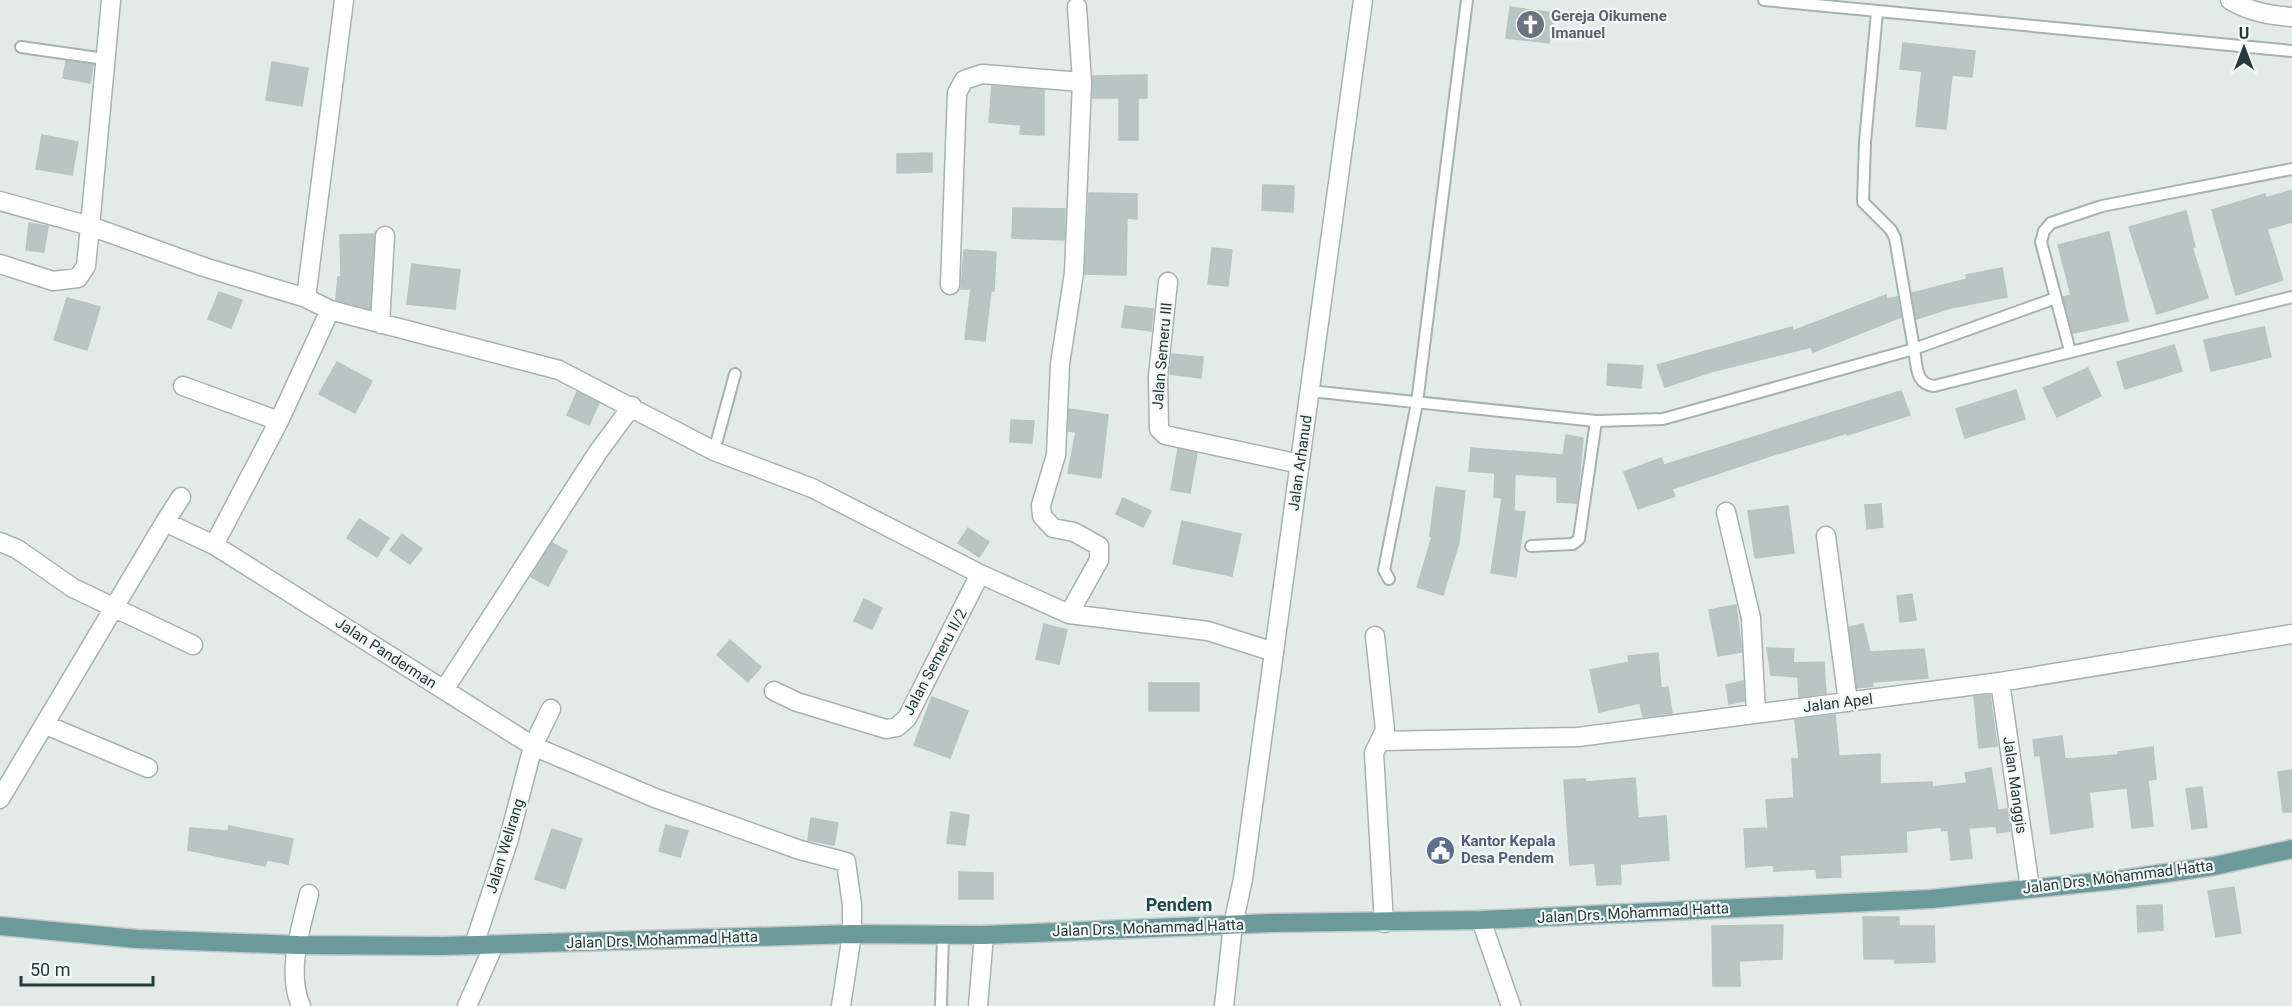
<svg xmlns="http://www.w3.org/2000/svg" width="2292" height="1006" viewBox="0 0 2292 1006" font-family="Roboto,sans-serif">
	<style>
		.building { fill: #b8c5c3; stroke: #b6c4c2; stroke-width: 1.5 }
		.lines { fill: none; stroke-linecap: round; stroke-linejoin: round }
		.service-casing { stroke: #a6b2b1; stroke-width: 14 }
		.minor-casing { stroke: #a6b2b1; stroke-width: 21 }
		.tertiary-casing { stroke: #a6b2b1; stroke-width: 21 }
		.secondary-casing { stroke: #a0b2b1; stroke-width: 21 }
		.primary-casing { stroke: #c2c8c8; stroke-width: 21 }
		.service { stroke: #fff; stroke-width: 10 }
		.minor { stroke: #fff; stroke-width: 18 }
		.tertiary { stroke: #fff; stroke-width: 18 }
		.secondary { stroke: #fff; stroke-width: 18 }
		.primary { stroke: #6c9a9b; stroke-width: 18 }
		.labels { text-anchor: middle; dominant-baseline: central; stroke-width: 4.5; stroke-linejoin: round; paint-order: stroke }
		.worship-label { font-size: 15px; font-weight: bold; fill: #5b616d; stroke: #f3f8f7; text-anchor: start }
		.street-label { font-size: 15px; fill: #253a3a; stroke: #f3f8f7 }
		.service-label { font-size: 15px; font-weight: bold; fill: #4e5e75; stroke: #f3f8f7; text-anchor: start }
		.quarter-label { font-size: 18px; font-weight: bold; fill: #234849; stroke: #f3f8f7 }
	</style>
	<rect width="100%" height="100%" fill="#e3ebe9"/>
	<path class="building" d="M1510 7 1554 13 1549 43 1506 38Z
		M1903 43 1975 51 1972 77 1952 75 1946 129 1916 126 1922 71 1900 69Z
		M66 61 93 65 90 83 63 78Z
		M272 62 308 68 302 106 266 100Z
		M1147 75V98H1138V140H1119V98H1093V76Z
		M992 86 1044 90V135L1020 134 1021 125 989 122Z
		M42 135 78 142 72 175 36 169Z
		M932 153V172L897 173V154Z
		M1263 185 1294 186 1293 212 1262 210Z
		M2292 190V222L2267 229 2283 280 2236 295 2212 210 2265 194 2266 198Z
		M1089 193 1137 194V219L1127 218 1126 275 1085 274Z
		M1013 208 1065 209 1064 240 1012 238Z
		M2186 211 2195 247H2192L2208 298 2157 314 2129 227Z
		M29 223 48 226 44 252 26 250Z
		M2109 232 2128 321 2073 333 2063 297 2071 295 2058 245Z
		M374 234 370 309 336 300 338 277H341L340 235Z
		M1212 248 1232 250 1228 286 1208 284Z
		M964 250 996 252 994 291H991L985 341 965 339 971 289H961Z
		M412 264 460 270 455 309 407 304Z
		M2002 268 2007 297 1951 308 1916 319 1912 293 1967 279 1966 275Z
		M219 292 242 300 231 328 208 319Z
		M1886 295 1887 299 1897 297 1901 317 1813 352 1811 347 1714 371 1665 387 1657 365 1792 327 1793 331Z
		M67 298 100 307 87 350 54 340Z
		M1125 306 1153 309 1151 331 1122 327Z
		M2264 327 2271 357 2211 371 2204 340Z
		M2174 345 2182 371 2125 389 2117 362Z
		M1172 354 1203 357 1201 378 1170 374Z
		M337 362 372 381 355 413 319 394Z
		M1608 364 1643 366 1641 388 1607 385Z
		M2088 368 2101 396 2057 417 2043 388Z
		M2016 390 2025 419 1965 438 1956 409Z
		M1901 391 1910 415 1847 435V433L1770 456 1672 489 1675 496 1638 509 1624 472 1661 458 1664 465Z
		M577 392 599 403 589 425 567 415Z
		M1069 409 1108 415 1101 478 1068 473 1076 432 1068 431Z
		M1011 420 1034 421 1032 443 1010 442Z
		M1566 435 1583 438 1577 503 1557 502V477L1515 474 1514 511 1525 512 1516 577 1491 573 1502 498 1494 497 1495 473 1469 471 1471 448 1563 455Z
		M1178 449 1197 453 1190 493 1171 490Z
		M1436 487 1465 491 1459 542 1443 595 1417 587 1432 537 1430 536Z
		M1123 498 1151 511 1143 527 1116 514Z
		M1881 504 1883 527 1867 529 1865 505Z
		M1788 506 1794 553 1755 558 1748 511Z
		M359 519 389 538 377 557 347 538Z
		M1182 521 1241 534 1232 576 1173 564Z
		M968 528 989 542 979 557 958 543Z
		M402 534 422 549 410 564 390 550Z
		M552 543 567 551 548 586 531 577Z
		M1912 594 1916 620 1900 622 1897 596Z
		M864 599 882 608 872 629 854 621Z
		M1736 605 1742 652 1718 656 1709 610Z
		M1044 624 1067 630 1059 664 1036 659Z
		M1863 624 1870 652 1924 649 1928 678 1872 682 1873 686 1857 688 1849 627Z
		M730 640 761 667 748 682 717 655Z
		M1767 648 1794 649 1793 663 1824 662 1826 693 1799 697 1798 677 1771 675Z
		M1658 653 1661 688 1668 687 1672 713 1643 717 1640 703 1599 712 1590 670 1629 662 1628 656Z
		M1743 681 1744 701 1729 704 1726 685Z
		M1149 683H1199V711H1149Z
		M1990 695 1997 746 1979 748 1974 697Z
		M932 697 968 711 950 758 914 745Z
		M1835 715 1839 756 1880 754V784L1932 782V787L1967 783 1965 773 1991 768 1998 810 2007 809 2010 831 1997 833 1996 826 1969 828 1972 858 1951 860 1948 830 1942 831 1941 827 1906 831 1907 852 1840 855 1841 877 1817 878 1816 869 1774 871V865L1746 867 1744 829 1768 828 1766 800 1794 798 1792 759H1799L1795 720Z
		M2062 736 2065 759 2118 755V752L2153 747 2156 779 2148 780 2153 826 2132 828 2127 788 2089 792 2093 827 2051 834 2040 755 2035 756 2033 740Z
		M2292 770V812H2283L2278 772Z
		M1635 778 1638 818 1666 816 1669 860 1620 864 1621 884 1597 885 1595 863 1570 865 1564 780 1585 779 1586 782Z
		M2202 787 2207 827 2192 829 2186 789Z
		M951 812 969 815 965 845 947 843Z
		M811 818 838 823 834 845 808 840Z
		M666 825 688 831 680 857 659 851Z
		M229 826 293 839 288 864 267 860 265 866 188 850 190 828 228 831Z
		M552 829 582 839 565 889 535 879Z
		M959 872 993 873V899H959Z
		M2234 887 2241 933 2216 937 2208 891Z
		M2162 905 2163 930 2138 932 2137 906Z
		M1863 917H1899V926H1934L1935 962 1895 963V959H1864Z
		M1783 925 1782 959 1739 961 1740 986H1713L1712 926Z"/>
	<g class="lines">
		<defs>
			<path id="service" d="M1764 0 2292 51
				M1877 12 1865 142 1863 202 1891 230 1895 238 1914 349 2056 298
				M21 47 105 59
				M2070 351 2041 242 2044 231 2051 223 2102 206 2292 169
				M1310 391 1596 421 1663 419 1914 349C1917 365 1915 384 1934 386L2292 297
				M714 451 735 374
				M1531 546 1573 544 1579 539 1596 421
				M1389 579 1384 570 1417 403 1467 0
				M941 1004 943 935"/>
			<path id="minor" d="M111 0 90 226 204 267 306 298 330 310 559 370 714 451 812 488 980 574 1069 614 1208 631 1274 652
				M2230 0C2250 12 2269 15 2292 17
				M0 201 90 226 86 266 78 278 53 281 0 264
				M1168 282 1158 376 1159 429 1165 435 1300 464
				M950 285 957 93 964 80 982 74 1082 82
				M306 298 344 0
				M380 324 385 236
				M183 386 279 421
				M1726 512 1751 618 1756 713
				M165 522 181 497
				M1826 536 1848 702
				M0 542 17 549 73 588 193 645
				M214 545 279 421 330 310
				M1069 614 1099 560V546L1074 532 1053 528 1042 516 1041 505 1056 455 1060 364 1074 273 1082 82 1077 7
				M1375 636 1385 730 1374 753 1384 923
				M2000 682 2030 888
				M444 690 598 452 632 406
				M774 691 797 702 886 729 897 727 907 718 980 574
				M46 725 148 768
				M1382 741 1578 737 2000 682 2292 634
				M0 799 165 522 214 545 533 746 655 798 800 850 846 862 852 905V934L841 1006
				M1481 920 1511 1006
				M474 945 508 842 533 746 551 709
				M301 1006C286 972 301 928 309 894
				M467 1006 494 945
				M978 1006 984 935"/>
			<path id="tertiary" d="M1233 925 1243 879 1363 0"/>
			<path id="secondary" d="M1224 1006 1233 925"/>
			<path id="primary" d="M0 926 137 939 298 945 442 946 852 934 984 935 1271 923 1481 920 1931 899 2125 879 2214 866 2292 849"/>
		</defs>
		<use href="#service" class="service-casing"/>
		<use href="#minor" class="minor-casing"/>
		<use href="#tertiary" class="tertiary-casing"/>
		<use href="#secondary" class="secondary-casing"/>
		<use href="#primary" class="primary-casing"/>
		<use href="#service" class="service"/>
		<use href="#minor" class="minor"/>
		<use href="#tertiary" class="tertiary"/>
		<use href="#secondary" class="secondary"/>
		<use href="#primary" class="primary"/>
	</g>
	<defs>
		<symbol id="church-disc" viewBox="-11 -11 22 22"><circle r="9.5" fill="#6b7280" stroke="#f3f8f7"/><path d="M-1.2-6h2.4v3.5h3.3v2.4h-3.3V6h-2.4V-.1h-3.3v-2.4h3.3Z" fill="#fff"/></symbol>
		<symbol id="civic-disc" viewBox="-11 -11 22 22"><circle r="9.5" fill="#5c6f8a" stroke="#f3f8f7"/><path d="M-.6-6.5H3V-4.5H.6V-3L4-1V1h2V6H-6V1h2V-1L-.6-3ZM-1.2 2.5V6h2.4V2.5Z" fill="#fff"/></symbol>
	</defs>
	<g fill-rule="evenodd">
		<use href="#church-disc" x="1514" y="8" width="33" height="33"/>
		<use href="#civic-disc" x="1424" y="834" width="33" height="33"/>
	</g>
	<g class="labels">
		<g class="worship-label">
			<text x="1551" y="16">Gereja Oikumene<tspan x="1551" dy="17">Imanuel</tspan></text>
		</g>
		<g class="street-label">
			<text transform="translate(1162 356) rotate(-85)">Jalan Semeru III</text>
			<text transform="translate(1300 463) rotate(-82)">Jalan Arhanud</text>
			<text transform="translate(386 653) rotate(33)">Jalan Panderman</text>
			<text transform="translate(935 662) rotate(-62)">Jalan Semeru II/2</text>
			<text transform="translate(1838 703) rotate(-7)">Jalan Apel</text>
			<text transform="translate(2015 785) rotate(82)">Jalan Manggis</text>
			<text transform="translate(505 846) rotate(-73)">Jalan Welirang</text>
			<text transform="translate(2118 877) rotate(-7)">Jalan Drs. Mohammad Hatta</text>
			<text transform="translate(1633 913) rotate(-3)">Jalan Drs. Mohammad Hatta</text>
			<text transform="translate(1148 928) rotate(-2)">Jalan Drs. Mohammad Hatta</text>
			<text transform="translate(662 940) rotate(-2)">Jalan Drs. Mohammad Hatta</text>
		</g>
		<g class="service-label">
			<text x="1461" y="841">Kantor Kepala<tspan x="1461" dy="17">Desa Pendem</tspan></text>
		</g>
		<g class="quarter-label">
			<text x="1179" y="904">Pendem</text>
		</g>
	</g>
	<g transform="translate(2244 48)" stroke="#f3f8f7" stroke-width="4.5" paint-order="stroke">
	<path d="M0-4.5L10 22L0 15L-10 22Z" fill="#253a3a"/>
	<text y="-9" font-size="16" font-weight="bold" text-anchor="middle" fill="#253a3a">U</text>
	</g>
	<path d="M21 976v9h132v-9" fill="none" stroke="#253a3a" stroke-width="3"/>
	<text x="30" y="976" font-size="18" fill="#253a3a" stroke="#f3f8f7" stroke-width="4.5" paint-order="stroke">50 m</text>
</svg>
